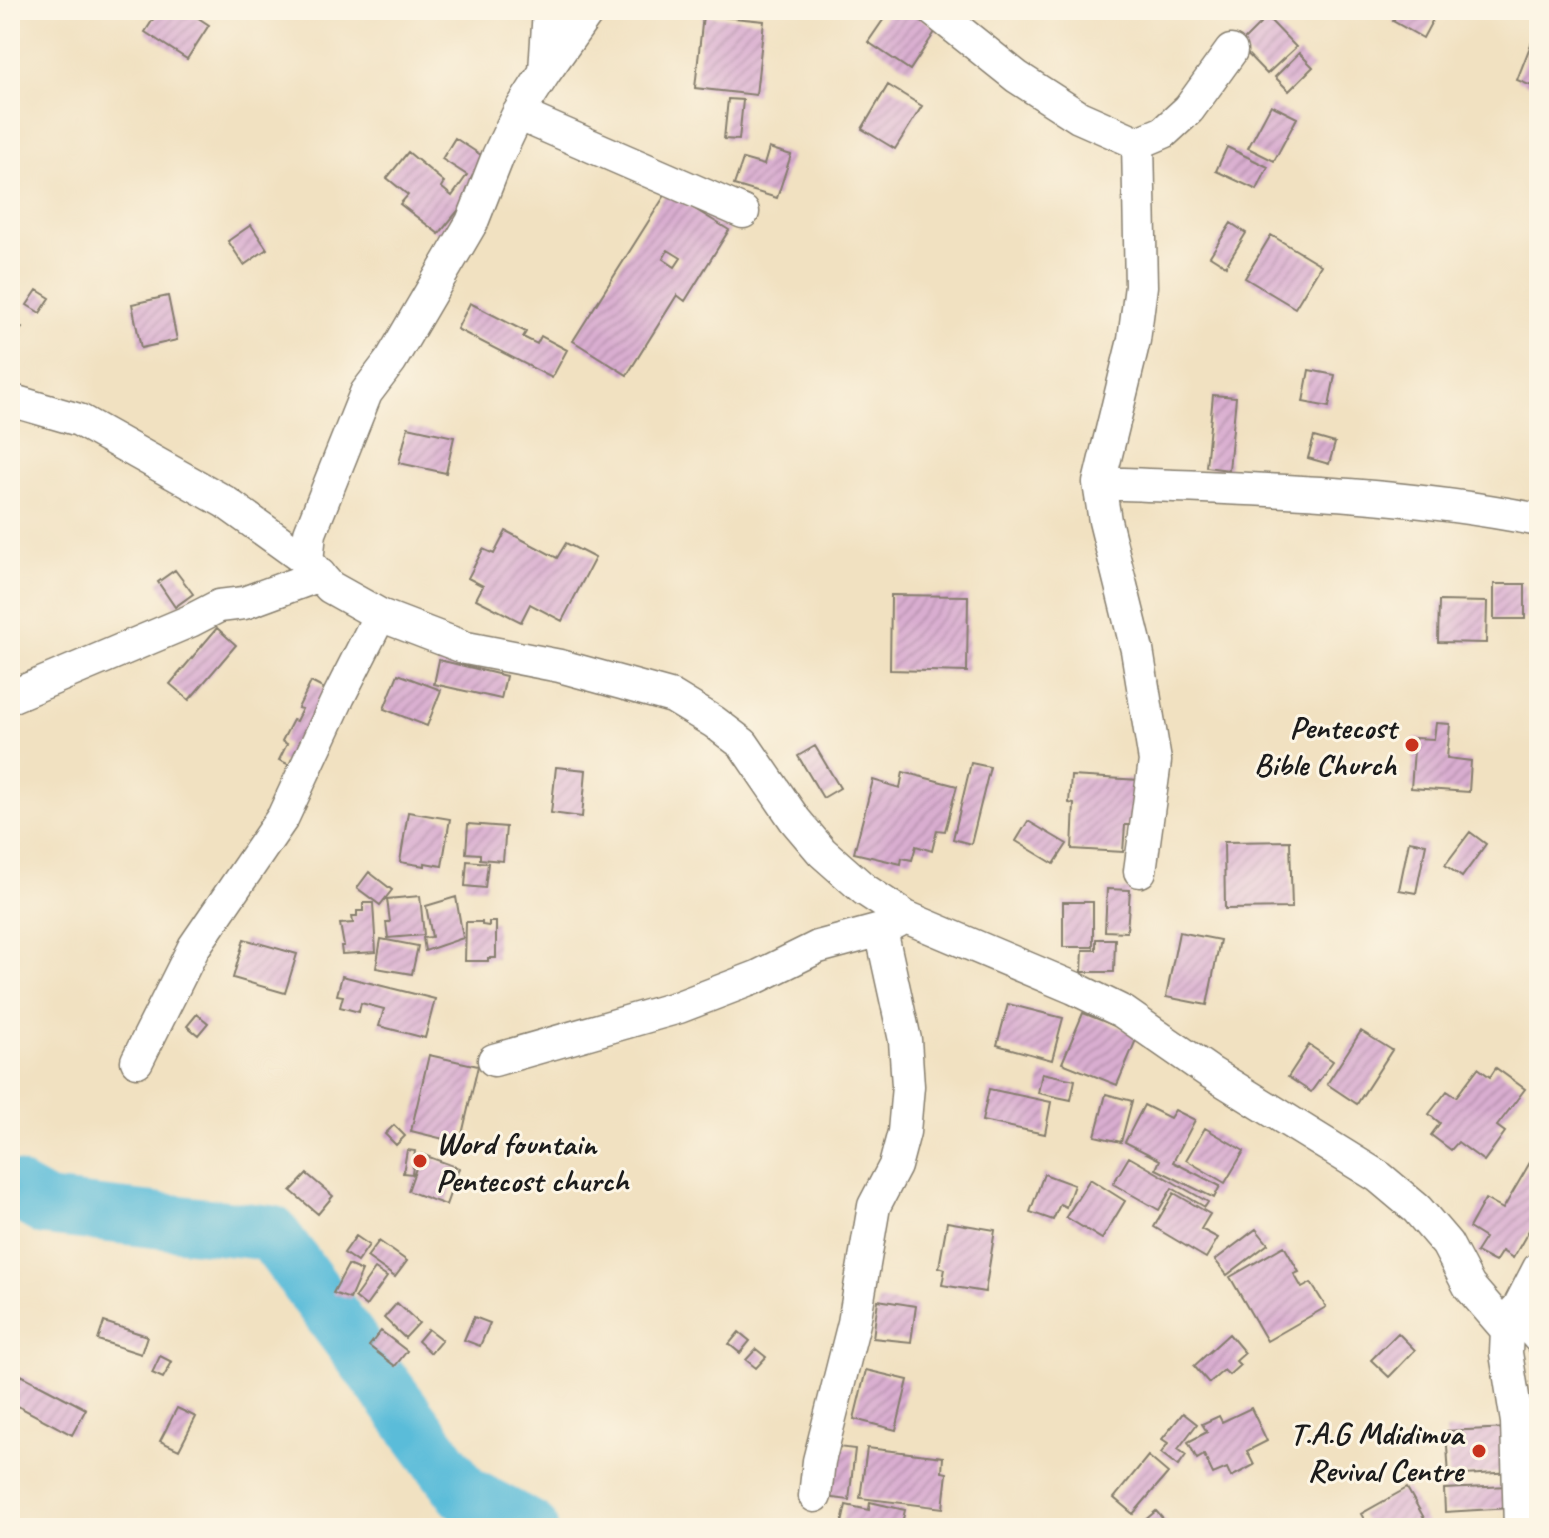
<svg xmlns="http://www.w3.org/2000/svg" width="1549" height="1538" viewBox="0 0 1549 1538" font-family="Caveat,sans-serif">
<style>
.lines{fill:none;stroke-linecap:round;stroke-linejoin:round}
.river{stroke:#5abcd9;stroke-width:56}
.building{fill:url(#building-hatch);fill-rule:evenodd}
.street-casing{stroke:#867e6e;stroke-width:35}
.street{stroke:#fff;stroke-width:32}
.poi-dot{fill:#c8321e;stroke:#fcf5e5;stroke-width:3}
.labels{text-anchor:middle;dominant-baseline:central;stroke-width:6;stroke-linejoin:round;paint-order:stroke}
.poi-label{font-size:32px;font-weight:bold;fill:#1c1c1c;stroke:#fcf5e5;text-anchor:end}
</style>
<defs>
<pattern id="building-hatch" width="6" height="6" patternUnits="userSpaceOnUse" patternTransform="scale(2)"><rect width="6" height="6" fill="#d9add0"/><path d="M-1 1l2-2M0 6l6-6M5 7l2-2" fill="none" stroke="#ba94b2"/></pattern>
</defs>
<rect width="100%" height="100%" fill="#fcf5e5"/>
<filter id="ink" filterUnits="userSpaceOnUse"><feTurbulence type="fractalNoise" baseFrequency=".0125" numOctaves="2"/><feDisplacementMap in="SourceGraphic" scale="16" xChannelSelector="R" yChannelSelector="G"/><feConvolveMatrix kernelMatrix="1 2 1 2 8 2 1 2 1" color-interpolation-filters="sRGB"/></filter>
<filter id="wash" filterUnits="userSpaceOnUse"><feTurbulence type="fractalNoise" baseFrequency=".006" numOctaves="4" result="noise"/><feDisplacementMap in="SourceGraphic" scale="32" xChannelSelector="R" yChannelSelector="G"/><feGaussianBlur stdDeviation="1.8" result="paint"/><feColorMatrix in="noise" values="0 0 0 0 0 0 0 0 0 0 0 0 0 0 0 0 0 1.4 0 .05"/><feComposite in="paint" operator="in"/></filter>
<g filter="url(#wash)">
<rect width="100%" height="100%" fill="#f1e1c1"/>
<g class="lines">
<path class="river" d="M10,1188L46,1208L271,1233L464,1493L530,1528"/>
</g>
<g id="blocks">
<path class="building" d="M159,10H186L209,25L187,59L145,32Z
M890,10H909L937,29L910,70L868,42Z
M1399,10H1438L1423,38L1393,21Z
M703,15L764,21L756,95L695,88Z
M1267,17L1296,47L1267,74L1239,45Z
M1535,34L1539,36V89L1517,80Z
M1299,53L1313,67L1289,91L1275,77Z
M888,85L922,106L895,149L862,129Z
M728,99L743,100L739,140L724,139Z
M1271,105L1297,118L1274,161L1248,148Z
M455,138L484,157L471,179L479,185L439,234L400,204L408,195L387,178L408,152L444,182L441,187L452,196L467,175L442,159Z
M1227,147L1268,167L1257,190L1216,171Z
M769,148L791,155L777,198L734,185L743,159L764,165Z
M667,192L729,230L685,301L677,295L627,375L573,341ZM668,250L681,258L675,267L663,259Z
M1231,223L1246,233L1226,266L1210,256Z
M251,225L267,249L244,265L228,241Z
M1271,235L1321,265L1295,308L1245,278Z
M37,290L50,298L40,313L27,305Z
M168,296L177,340L141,348L132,304Z
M470,303L526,332L523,337L537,344L541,336L567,350L552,378L457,329Z
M10,317L22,328L10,341Z
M1309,370L1335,375L1329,407L1303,402Z
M1213,395L1236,397L1229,470L1206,467Z
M408,427L454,437L446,473L399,463Z
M1314,437L1335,443L1329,464L1308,458Z
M506,531L557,558L566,543L595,558L562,621L530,604L521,622L476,599L483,586L468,578L483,549L494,554Z
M175,570L193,594L175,607L158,582Z
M1494,584H1525V619H1494Z
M891,595L968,596L967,672L890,670Z
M1439,601L1487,602L1486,643L1438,642Z
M217,628L236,645L189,700L170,684Z
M439,660L506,676L501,699L434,684Z
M398,674L441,690L427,726L384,709Z
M311,682L336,695L298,769L279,760L287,744L282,741L293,720L296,721L302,709L298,708Z
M1436,723L1450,724L1447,758L1471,761L1469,792L1411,788L1415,738L1434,739Z
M815,746L840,788L823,798L798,756Z
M971,763L990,767L971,844L953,839Z
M556,767L586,770L582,817L551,813Z
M903,772L957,786L945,831L937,830L932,851L916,846L912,860L902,858L901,864L854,853L873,780L900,788Z
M1071,776L1140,780L1138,825H1125L1123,852L1072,849L1074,804L1069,803Z
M408,812L450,819L442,866L425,863V866L400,862Z
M1028,821L1067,844L1054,864L1016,841Z
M468,824L506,827L503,861L480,859V854L466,853Z
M1470,832L1486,844L1462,877L1445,865Z
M1290,841L1292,908L1225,909L1224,842Z
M1409,841L1426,844L1416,893L1399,890Z
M467,861L488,863L485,888L465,886Z
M369,872L392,890L380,905L357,888Z
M1107,889L1130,890L1127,932L1105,931Z
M420,896L424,935L388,938L386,922H390L387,899Z
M456,897L463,938L425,951L423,938L432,937L426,906Z
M1063,902H1093V947H1063Z
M363,903H373L376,952L342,954L341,946H344L340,924L353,923L352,916H357V911H363Z
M466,922H482V925L489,926V922H496V958H488V961H465Z
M1179,932L1220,940L1207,1005L1166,997Z
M244,939L297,954L285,993L233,978Z
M381,939L418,946L412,974L376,968Z
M1096,939H1115L1114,972H1082L1083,950H1096Z
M342,976L435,999L425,1038L379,1026L384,1009L361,1003L359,1012L340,1007L343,996L337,995Z
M1008,1004L1063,1018L1052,1060L997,1045Z
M1083,1013L1138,1035L1117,1085L1062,1063Z
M197,1014L208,1023L198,1035L187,1026Z
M1361,1031L1392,1050L1357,1104L1327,1084Z
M1309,1045L1333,1061L1311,1092L1288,1077Z
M429,1055L478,1066L460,1143L411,1131Z
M1478,1068L1490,1077L1496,1068L1525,1089L1497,1126L1505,1132L1484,1161L1458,1142L1451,1150L1431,1135L1440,1123L1429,1114L1447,1091L1456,1097Z
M1042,1073L1075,1080L1071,1100L1038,1093Z
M989,1089L1051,1102L1045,1134L982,1121Z
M1106,1094L1132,1101L1121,1142L1095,1136Z
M1144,1105L1170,1118L1175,1110L1195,1120L1173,1162L1220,1186L1214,1198L1156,1169L1160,1160L1125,1142Z
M394,1125L405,1136L396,1145L385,1134Z
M1205,1128L1244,1151L1225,1183L1186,1160Z
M1539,1147V1213L1513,1258L1502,1251L1495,1262L1476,1252L1485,1238L1469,1228L1485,1199L1503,1209Z
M407,1150L415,1151L412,1174L403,1173Z
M421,1154L459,1168L446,1205L408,1191Z
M1129,1157L1208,1202L1205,1207L1172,1188L1159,1210L1113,1184Z
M307,1174L333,1196L318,1214L291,1191Z
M1044,1174L1074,1185L1066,1207L1060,1204L1053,1220L1030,1212Z
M1090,1179L1125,1201L1102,1239L1066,1217Z
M1174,1193L1210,1214L1201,1229L1218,1238L1206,1258L1154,1227Z
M947,1222L995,1230L985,1292L942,1285L945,1269L939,1267Z
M1256,1229L1268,1244L1227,1275L1215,1260Z
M356,1236L369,1245L357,1262L344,1253Z
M379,1241L407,1261L395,1277L367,1257Z
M1284,1246L1299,1272L1294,1274L1302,1288L1311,1283L1326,1307L1267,1341L1230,1277Z
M348,1265L362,1271L350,1299L333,1293Z
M375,1269L387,1277L366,1306L355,1297Z
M878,1300L916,1306L911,1342L873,1338Z
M397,1303L419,1323L405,1338L384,1318Z
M474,1317L490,1323L480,1346L464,1340Z
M104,1322L147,1336L141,1354L98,1340Z
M428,1329L442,1340L431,1353L418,1341Z
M381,1331L407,1351L395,1366L369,1346Z
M739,1332L750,1341L740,1353L729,1344Z
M1398,1333L1415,1350L1389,1377L1371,1360Z
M1229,1334L1245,1353L1236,1361L1240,1365L1229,1375L1224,1370L1209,1383L1194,1366Z
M756,1349L766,1357L756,1368L746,1360Z
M160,1356L172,1362L163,1378L152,1373Z
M866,1370L908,1380L896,1430L854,1419Z
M21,1375L86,1409L72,1435L10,1402V1396Z
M177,1408L196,1417L179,1450L160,1441Z
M1251,1408L1267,1441L1247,1451L1254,1465L1231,1477L1227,1468L1213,1474L1204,1455L1197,1459L1188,1442L1207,1432L1202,1424L1219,1416L1222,1422Z
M1183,1413L1197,1424L1178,1449L1186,1455L1178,1466L1161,1453L1168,1443L1162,1439Z
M1509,1428L1512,1472L1449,1476L1446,1431Z
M830,1446L855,1449L849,1500L824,1497Z
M867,1448L943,1457L942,1472L947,1473L943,1508L860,1498Z
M1148,1456L1168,1473L1133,1514L1114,1498Z
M1508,1486L1510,1508L1445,1512L1444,1489Z
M1407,1488L1427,1523L1418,1528H1369L1361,1514Z
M870,1502L905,1510L901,1528H841L846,1505L869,1510Z
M1156,1511L1171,1528H1140L1138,1526Z"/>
</g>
</g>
<g filter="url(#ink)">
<use href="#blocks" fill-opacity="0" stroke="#867e6e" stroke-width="2"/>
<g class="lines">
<g class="street-casing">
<path id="street" d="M589,10L545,72L518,114L498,156L472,222L391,360L366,393L310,533L307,561L330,587L380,615L466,648L560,666L673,697L714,722L743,744L795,820L822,852L865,890L906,917L1074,988L1123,1012L1208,1071L1379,1177L1417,1209L1447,1244L1469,1286L1507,1330
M933,10L1017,77L1079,117L1138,143L1164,132L1189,109L1231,51
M545,71L549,10
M518,114L743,212
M1138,143L1141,286L1134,340L1099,483L1105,521L1137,650L1155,761L1140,871
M10,400L79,420L225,502L307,561
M1099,483C1245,489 1395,491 1539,520
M10,697L190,621L219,606L244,603L320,575
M494,1060L679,1007L757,977L818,947L881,930L898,921
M137,1061L194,947L283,817L339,696L380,615
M1516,1310L1539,1338
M815,1496L819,1461L854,1323L874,1206L895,1166L904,1132L908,1086L905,1040L881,930
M1520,1528L1517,1422L1506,1353L1507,1330L1539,1268"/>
</g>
<use href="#street" class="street"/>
</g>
</g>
<g class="poi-dot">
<circle cx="1412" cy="745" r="8"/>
<circle cx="420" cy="1161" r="8"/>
<circle cx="1479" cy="1451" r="8"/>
</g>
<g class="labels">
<g class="poi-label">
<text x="1396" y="727">Pentecost<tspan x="1396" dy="37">Bible Church</tspan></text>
<text x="436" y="1143" text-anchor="start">Word fountain<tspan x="436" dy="37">Pentecost church</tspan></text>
<text x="1463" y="1433">T.A.G Mdidimua<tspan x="1463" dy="37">Revival Centre</tspan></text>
</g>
</g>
<rect width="1549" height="1538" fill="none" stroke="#fcf5e5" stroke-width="40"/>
</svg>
